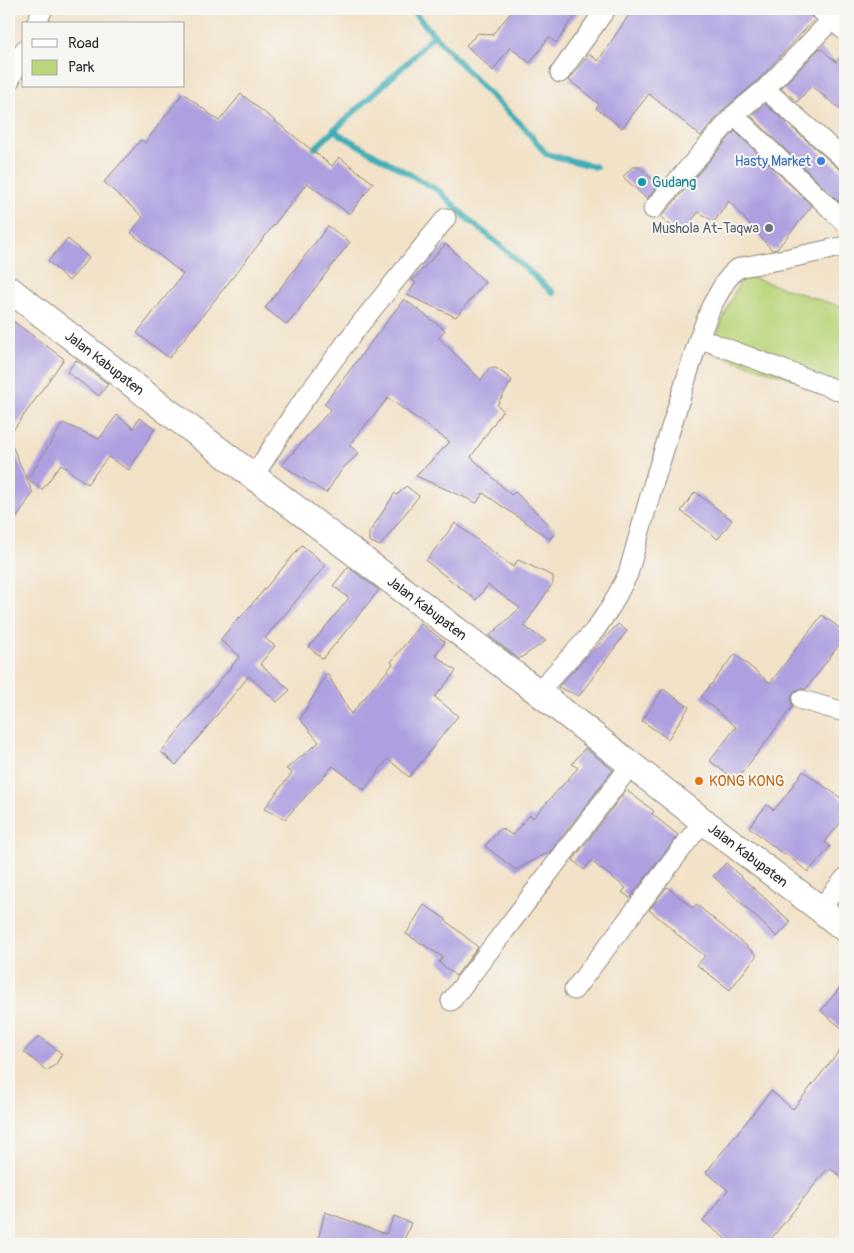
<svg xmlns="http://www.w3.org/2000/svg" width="854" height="1253" viewBox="0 0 854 1253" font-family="Pangolin,sans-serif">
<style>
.green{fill:#bad57a;stroke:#728052}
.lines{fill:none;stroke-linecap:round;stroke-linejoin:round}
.stream{stroke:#3daeb6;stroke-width:6}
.building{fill:#aea0e0}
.street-casing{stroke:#8e867a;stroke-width:21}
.secondary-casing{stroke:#8e867a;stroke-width:28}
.street{stroke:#fff;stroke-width:19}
.secondary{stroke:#fff;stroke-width:26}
.shop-dot{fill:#3f7fe0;stroke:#f6f6f2;stroke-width:2}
.culture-dot{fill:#0f9aa8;stroke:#f6f6f2;stroke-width:2}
.worship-dot{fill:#6b7280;stroke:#f6f6f2;stroke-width:2}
.food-dot{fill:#e8710a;stroke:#f6f6f2;stroke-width:2}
.labels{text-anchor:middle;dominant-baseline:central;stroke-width:4;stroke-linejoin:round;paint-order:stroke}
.shop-label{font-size:14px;fill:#366cbe;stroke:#f6f6f2;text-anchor:end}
.culture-label{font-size:14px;fill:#0d838f;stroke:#f6f6f2;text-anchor:start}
.worship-label{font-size:14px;fill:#5b616d;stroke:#f6f6f2;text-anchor:end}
.street-label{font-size:14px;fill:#2b2b2b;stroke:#f6f6f2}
.food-label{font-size:14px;fill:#c56008;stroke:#f6f6f2;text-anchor:start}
</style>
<rect width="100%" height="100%" fill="#f6f6f2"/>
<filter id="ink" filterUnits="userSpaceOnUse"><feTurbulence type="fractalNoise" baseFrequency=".02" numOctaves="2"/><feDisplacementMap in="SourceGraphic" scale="10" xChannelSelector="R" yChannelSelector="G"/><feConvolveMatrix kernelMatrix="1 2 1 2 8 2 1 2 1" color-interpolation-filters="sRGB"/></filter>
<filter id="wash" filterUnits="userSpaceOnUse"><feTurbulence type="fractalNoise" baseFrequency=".0096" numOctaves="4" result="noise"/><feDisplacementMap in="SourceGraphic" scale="20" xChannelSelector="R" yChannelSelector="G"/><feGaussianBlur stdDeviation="1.12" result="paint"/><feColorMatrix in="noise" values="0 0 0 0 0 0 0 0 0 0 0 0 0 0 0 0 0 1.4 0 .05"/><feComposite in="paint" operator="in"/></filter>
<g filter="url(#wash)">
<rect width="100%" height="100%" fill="#f2e2c8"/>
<path class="green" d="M744,275L845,308V382L833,392L712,353C719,325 730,300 744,275Z"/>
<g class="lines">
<path class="stream" d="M9,20L13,9
M434,35L483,88L523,126L546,154L596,167
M334,129L339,134L351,141L439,191L470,221L500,245L553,293
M315,148L410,60L434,35L411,9"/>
</g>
<g id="blocks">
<path class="building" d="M514,9H582L566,27L567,28L556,43L549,37L530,63L510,47L493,71L466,45L478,33L492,35Z
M633,9H808L809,13L814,20L757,81L725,108L701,136L649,94L622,128L596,108L599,104L569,80L589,54L598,61Z
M820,48L836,62L845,50V113L811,86L797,102L781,88Z
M183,93L219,121L241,94L332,166L339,157L373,183L350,214L307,183L169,358L137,333L183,274L131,233L143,217L104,182L141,140L145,143Z
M765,104L838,168L845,173V208L751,116Z
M735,131L812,206L777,249L772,250L729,201L714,222L699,212L680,234L661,217Z
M632,167H639L659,185L647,199L623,177Z
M328,226L350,242L287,325L265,308Z
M68,239L89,258L69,281L48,261Z
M446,244L485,282L456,317L407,295L416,283L412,280Z
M404,299L445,330L439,338L481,380L489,368H496L512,380L497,405L503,410L471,457L511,495L515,492L556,531L550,539L483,493L477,503L416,476L450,442L388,398L349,445L359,453L343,468L326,493L282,465L331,409L324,404Z
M9,318L64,359L9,436Z
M76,360L108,384L99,396L67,372Z
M117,415L133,428L139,418L155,428L129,470L108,457L87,484L61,464L42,490L28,479L63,423L99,439Z
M9,439L33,493L9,529Z
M406,486L419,496L380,546L369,541V533L395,493L397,495Z
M695,492L732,520L718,539L681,511Z
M455,523L513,567L518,560L553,576V583L524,626L546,641L519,659L489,636L520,608L488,585L476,600L426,561Z
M302,545L326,565L265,638L275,646L260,664L290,690L277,702L249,676L176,765L161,752L240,656L220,640L239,617L240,618Z
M348,567L379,590L323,659L309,647L349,598L333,586Z
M822,615L845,632V637L806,689H800L794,692L791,697V702L793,706L736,781L710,761L736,727L701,697L735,654L770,683Z
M421,624L445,642L435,655L456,671L435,697L458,716L409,777L388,759L364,790L333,766L285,819L264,809L292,773L286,769L319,742L300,719L327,673L351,714L393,664L391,662Z
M618,624L627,631L579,696L558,687Z
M663,689L689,707L668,739L642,721Z
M585,748L613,770L551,851L516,870L485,846L501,828L512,835L530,815L533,818L578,768L572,764Z
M803,771L845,801V817L825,842L830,847L808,872L785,853L784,855L749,827L767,805L774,810L787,794Z
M626,790L654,811L652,814L678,835L630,898L622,892L626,888L591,861L584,870L573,860Z
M726,863L791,922L777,937L713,876Z
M667,887L693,908L696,904L757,955L730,990L697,965L705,956L674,932L675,931L649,910Z
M424,905L446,919L445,920L478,947L456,976L439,962L443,957L406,934Z
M845,981V1031L821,1011Z
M39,1036L62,1054L56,1064L47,1071L24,1052Z
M845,1044V1178L828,1168L767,1244H732L703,1221L728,1190L706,1172L771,1091L793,1109Z
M325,1212L386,1234L394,1216L411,1223L404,1240L409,1242V1244H317Z"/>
</g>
</g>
<g filter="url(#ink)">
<use href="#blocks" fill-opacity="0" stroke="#8e867a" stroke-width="1"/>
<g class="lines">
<g class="street-casing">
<path id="street" d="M819,9L845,31
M36,24L43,9
M560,73L606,9
M9,82L24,50
M765,89L845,160
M734,115L845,223
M653,209L734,115L765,89L842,9
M699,338L845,393
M254,476L294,413L357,328L446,218
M538,692L595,630L612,605L628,574L653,485L699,338L711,307L725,282L735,270L742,267L790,258L845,246
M802,700L841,711
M820,909L845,878
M574,990L703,821
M451,1001L631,765"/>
</g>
<g class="secondary-casing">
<g id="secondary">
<path id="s1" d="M9,289L166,410L538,692L703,821L820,909L845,929"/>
</g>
</g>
<use href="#street" class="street"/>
<use href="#secondary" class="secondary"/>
</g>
</g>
<circle class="shop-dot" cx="821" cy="161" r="5"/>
<circle class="culture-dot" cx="642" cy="182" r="5"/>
<circle class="worship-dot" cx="769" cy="228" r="5"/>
<circle class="food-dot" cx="699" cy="781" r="5"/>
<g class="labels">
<g class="shop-label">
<text x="811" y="161">Hasty Market</text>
</g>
<g class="culture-label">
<text x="652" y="182">Gudang</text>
</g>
<g class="worship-label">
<text x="759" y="228">Mushola At-Taqwa</text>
</g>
<g class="street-label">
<text stroke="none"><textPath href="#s1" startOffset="121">Jalan Kabupaten</textPath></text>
<text stroke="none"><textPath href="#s1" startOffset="526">Jalan Kabupaten</textPath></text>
<text stroke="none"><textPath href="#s1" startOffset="931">Jalan Kabupaten</textPath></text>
</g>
<g class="food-label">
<text x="709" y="781">KONG KONG</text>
</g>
</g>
<rect width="854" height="1253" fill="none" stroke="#f6f6f2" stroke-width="30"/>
<rect x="22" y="22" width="162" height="65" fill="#f6f6f2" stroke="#a5a5a2"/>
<rect x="32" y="39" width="25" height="8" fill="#ffffff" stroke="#a5a5a2"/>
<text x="68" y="48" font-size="15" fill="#2b2b2b">Road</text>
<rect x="32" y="60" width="25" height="15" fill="#bad57a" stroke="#a5a5a2"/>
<text x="68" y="72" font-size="15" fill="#2b2b2b">Park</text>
</svg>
